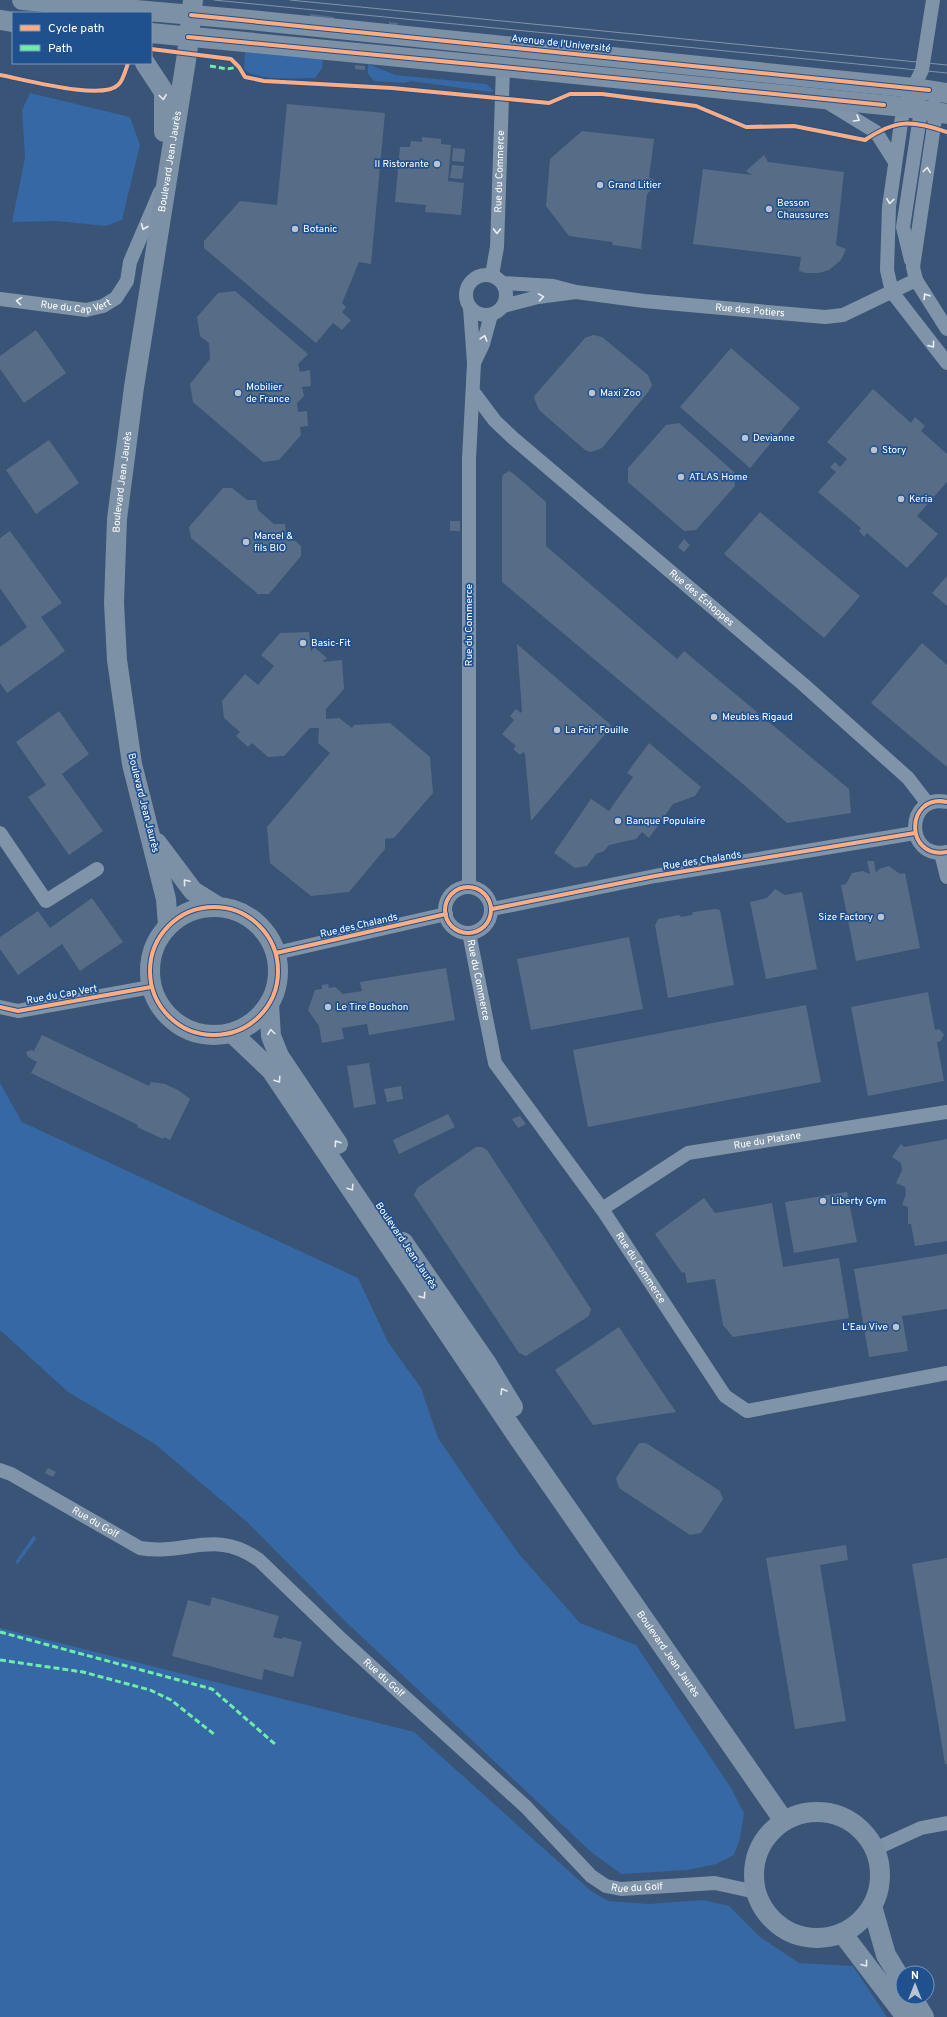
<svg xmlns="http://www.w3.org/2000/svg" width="947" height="2017" viewBox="0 0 947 2017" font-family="Overpass,sans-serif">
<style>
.green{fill:#3568a5}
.building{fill:#576d87}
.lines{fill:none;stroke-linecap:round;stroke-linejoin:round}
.street{stroke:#8094a9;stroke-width:14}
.secondary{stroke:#7c90a6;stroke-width:20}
.tram{stroke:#8093a9;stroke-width:1}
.quiet{stroke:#6deda7;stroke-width:3;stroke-dasharray:6 3;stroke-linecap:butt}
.cycleway-casing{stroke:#20518f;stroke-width:6}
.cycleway{stroke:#ffac80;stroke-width:4}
.oneway{stroke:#e5e9ed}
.oneway2{stroke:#eceff2}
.poi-dot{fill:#bac3cf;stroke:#20518f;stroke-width:1.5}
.labels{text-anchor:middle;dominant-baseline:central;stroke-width:3.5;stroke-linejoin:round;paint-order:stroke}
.street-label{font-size:10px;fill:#fff;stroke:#20518f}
.poi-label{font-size:10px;fill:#fff;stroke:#20518f;text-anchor:start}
</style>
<rect width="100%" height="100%" fill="#395476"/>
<path class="green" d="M245,52L323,59L322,68L315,78C296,78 258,82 244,69Z
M368,64L396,75L486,84L494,91L490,92L411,81L404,83L374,81L368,74Z
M30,93L130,117L140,145L122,220L106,226L57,221L12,222L25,158L22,110Z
M0,1083L22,1122L358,1278L388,1342L421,1388L438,1438L477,1495L519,1554L580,1623L636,1645L731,1788L744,1813L740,1838L734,1855L716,1864L688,1870L621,1874L590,1851L346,1622L247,1522L155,1444L68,1392L0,1330Z
M34,1535L36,1539L17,1565L16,1561Z
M0,1628L414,1732L591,1891L609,1901L648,1904L703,1900L729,1906L760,1937L799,1963L853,1966L887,2017H0Z"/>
<path class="building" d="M310,14L334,17L333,22L309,20Z
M389,22L398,23L397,26H389Z
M355,65L365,66V70L355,69Z
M287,104L385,113L371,264L359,262L342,303L346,307L342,312L351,320L342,330L333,323L316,343L204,248V241L240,201L277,205Z
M582,131L654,139L649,178L654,179L653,188L647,194L641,249L613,245L612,242L569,236L546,206L550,159Z
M422,137L441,139V144L451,145L448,181L464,183L461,215L425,212L426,205L395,202L400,147H410L411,141L422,142Z
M453,148L465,149L464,162L452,161Z
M764,155L768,162L844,172L836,245L846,249L841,260L829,270L819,273H806L799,271L801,257L693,244L703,169L752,175L746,171Z
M452,165L464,166L462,179L450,178Z
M235,291L308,354L298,364L300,372L310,370L311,386L302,387L304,396L297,403L298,412L307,411L308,426L300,427L301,435L279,460L263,462L193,402L190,384L210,359L209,343L200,336L197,317L218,293Z
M36,330L66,373L24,403L0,369V356Z
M593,335L602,337L648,375L652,385L649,391L602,448L591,452L585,450L539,410L534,398L535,395L585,338Z
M731,348L800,408L750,468L680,407Z
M873,389L911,423L915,417L925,426L921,431L947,454V482L917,516L938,534L907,568L867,533L864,537L859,531L861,528L818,492L836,472L830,467L835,462L840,467L847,459L827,442Z
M679,423L734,472L735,486L696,530L684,531L628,482V468L666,425Z
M49,440L79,483L36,514L6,470Z
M509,471L514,474L546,502V546L677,659L674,663L684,651L849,789L851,813L787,823L743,784L502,582V477L504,474Z
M223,488H232L247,500H256L258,510L274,524H285L286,533L301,546V556L269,594H258L191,538L189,527Z
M760,512L860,596L824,638L724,554Z
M450,521H460V531H450Z
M10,531L62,603L41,617L65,651L7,693L0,683V647L27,627L0,588V538Z
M684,539L690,545L684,552L678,547Z
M947,576V606L932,593Z
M309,632L311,652L314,647L327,658L322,662L342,660L344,689L326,709V719L339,718L352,728L354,725L390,723L430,757L433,793L394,838L385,839V849L349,892L311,896L270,863L267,827L330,753L318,743L319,728H310L284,756L268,757L252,743L248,747L236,736L240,732L224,718L222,701L245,674L258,685L274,666L261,655L280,633Z
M922,643L947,665V767L871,703Z
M517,644L612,726L531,821L525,754L523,752L520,755L513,749L516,746L502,734L514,720L510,716L516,709L521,713L522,711Z
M59,711L89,754L62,774L103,831L69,855L28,797L46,785L16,742Z
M649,743L701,787L695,796L673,804L649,838L642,832L636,839L609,845L604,851L596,854L587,866L575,868L554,853L591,799L609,811L633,777L627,773Z
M867,861H874L876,873L879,869L889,866L900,874L905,873L920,948L856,961L841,885L846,884L852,873L863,871L870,874Z
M775,889L785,895L802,892L817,969L766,979L750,902L767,898Z
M92,898L123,942L80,971L62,944L18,975L0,949V937L38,911L50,928Z
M715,909L720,910L734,985L668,998L655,925L658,919L679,915L681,917L692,915L693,912Z
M629,937L643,1009L531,1030L517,959Z
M446,968L455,1020L369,1035L367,1024L342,1028L344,1039L322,1043L319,1026L308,1010L315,990L322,989V985L328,984L329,988L335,987L343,994L362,991L360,982Z
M928,992L935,1030L939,1029L944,1034L941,1041L937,1042L944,1081L868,1096L851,1007Z
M806,1005L821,1082L588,1127L573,1050Z
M42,1035L149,1086L151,1082L165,1084L178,1090L190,1099L170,1140L164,1137L163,1139L137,1127L138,1125L31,1073L37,1062L28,1057L26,1052L31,1050L34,1051Z
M369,1063L376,1104L354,1108L347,1066Z
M401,1086L403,1099L387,1102L384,1089Z
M448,1114L455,1127L399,1154L393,1140Z
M520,1116L526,1124L518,1128L512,1119Z
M947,1139V1241L915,1246L911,1224H908V1207L902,1205L906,1194L905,1187L896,1183L902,1170L901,1163L892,1157L901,1144L904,1147Z
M476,1147H482L487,1150L591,1309L589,1316L526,1356L519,1353L414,1195L417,1188Z
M847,1192L857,1242L794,1253L785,1202Z
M704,1198L715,1213L772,1203L783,1267L839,1258L849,1318L733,1337L723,1325L715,1279L687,1283L685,1272L682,1273L655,1234Z
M947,1254V1309L902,1316L908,1351L869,1357L854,1269Z
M619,1327L642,1362L676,1412L593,1425L555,1370Z
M639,1443H646L720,1491L723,1499L701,1533L690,1535L619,1488L616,1478Z
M48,1468L56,1472L53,1477L45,1473Z
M846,1545L848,1560L820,1565L846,1721L795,1729L766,1558Z
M947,1558V1764H945L912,1564Z
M212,1597L279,1616L273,1637L282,1639L283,1637L302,1642L293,1677L264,1669L262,1680L172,1656L188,1600L210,1606Z"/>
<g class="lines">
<g class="street">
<path d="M933,0L922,70L904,107L901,123L889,207L887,270L892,292L947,363"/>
<path d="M827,102L876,132L895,162"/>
<path d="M934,105L936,112L913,267L916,280L947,329"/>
<path d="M911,260L903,227L921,110L918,101"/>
<circle cx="486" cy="295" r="20"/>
<path id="s1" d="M492,275L497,247L503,67"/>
<path d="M503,283L553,286L576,292L538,297L503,306"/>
<path id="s2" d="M576,292L644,301L825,317L843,315L916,280"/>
<path id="s3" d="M0,299L86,310L103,306L116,298L127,281L130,262L160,192"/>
<path d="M470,308L474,363L483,344L491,315"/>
<path id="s4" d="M474,393L495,421L513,438L804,685L908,778L928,804"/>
<path d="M947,802C905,793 904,860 947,852"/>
<path d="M0,833L46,901L97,869"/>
<path d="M941,853L947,877"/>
<path d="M469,887V459L474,363"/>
<circle cx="468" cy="910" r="23"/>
<path d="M492,909L655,876L915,833"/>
<path id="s5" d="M469,933L495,1063L602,1209L725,1396L747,1411L947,1373"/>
<path d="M276,953L446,914"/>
<path d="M0,1007L18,1011L151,987"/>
<path id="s6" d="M602,1209L688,1153L947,1112"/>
<path id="s7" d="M0,1470L11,1474L140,1548C186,1556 215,1528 259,1560L341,1639L526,1807L591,1876L606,1886L621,1889L715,1883L756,1892"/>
<path d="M875,1849L921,1828L947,1823"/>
</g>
<g class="secondary">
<path d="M22,0L250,20L914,88L947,93"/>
<path d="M0,20L13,22"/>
<path d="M151,33L503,67L904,107L947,114"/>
<path d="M145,63L164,92V132"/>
<path d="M157,843L193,891L217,906"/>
<circle cx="214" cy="971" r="64"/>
<path id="s8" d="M168,925L166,899L132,764L117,660L114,603L117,519L134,387L187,54L193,0"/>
<path d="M269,1004L271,1036L279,1056L338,1144"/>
<path id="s9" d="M232,1033L271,1070L515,1433L784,1821"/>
<path d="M403,1242L487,1364L513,1407"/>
<circle cx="817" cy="1875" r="63"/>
<path d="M872,1906L886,1955L903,1983"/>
<path d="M842,1933L906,2017"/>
<path d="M912,1997L924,2017"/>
</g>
<path class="tram" d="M214,0L947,73
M290,0L947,65"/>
<path class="quiet" d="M210,66L227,69L239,67
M0,1632L212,1689L276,1745
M0,1660L83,1672L150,1690L171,1700L215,1735"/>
<g class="cycleway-casing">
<path id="cycleway" d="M191,15L929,90
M188,37L503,67L884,105
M151,49L231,59L239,67L245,77L264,81L392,88L549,103L570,94H602L696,106L746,127L794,126L865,140C896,119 912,120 947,132
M0,75C23,79 102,101 118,85C123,81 126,69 128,63
M947,802C905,793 904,860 947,852
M445 910a23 23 0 1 1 46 0a23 23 0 1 1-46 0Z
M150 971a64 64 0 1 1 128 0a64 64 0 1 1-128 0Z
M492,909L655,876L915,833
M276,953L446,914
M0,1007L18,1011L151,987"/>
</g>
<use href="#cycleway" class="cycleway"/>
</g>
<defs><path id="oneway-chevron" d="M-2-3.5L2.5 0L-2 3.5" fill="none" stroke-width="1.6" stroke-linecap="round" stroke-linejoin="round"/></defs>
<g class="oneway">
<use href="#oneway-chevron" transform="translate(163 97) rotate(83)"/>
<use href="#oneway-chevron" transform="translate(186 882) rotate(-130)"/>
<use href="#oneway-chevron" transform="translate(271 1032) rotate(-98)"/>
<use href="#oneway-chevron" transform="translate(278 1080) rotate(56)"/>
<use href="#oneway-chevron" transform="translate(337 1143) rotate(-124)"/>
<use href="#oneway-chevron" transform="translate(351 1188) rotate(56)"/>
<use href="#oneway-chevron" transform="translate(423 1296) rotate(56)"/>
<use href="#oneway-chevron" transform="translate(503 1391) rotate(-121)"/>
<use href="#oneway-chevron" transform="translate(865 1964) rotate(52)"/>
</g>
<g class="oneway2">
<use href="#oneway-chevron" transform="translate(857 119) rotate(30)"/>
<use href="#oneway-chevron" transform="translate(927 170) rotate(-82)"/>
<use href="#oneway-chevron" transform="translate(890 201) rotate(97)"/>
<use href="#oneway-chevron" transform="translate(144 227) rotate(113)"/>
<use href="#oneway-chevron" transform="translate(497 231) rotate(91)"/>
<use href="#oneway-chevron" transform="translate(926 296) rotate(-122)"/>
<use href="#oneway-chevron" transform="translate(541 297) rotate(-9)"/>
<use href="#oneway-chevron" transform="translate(19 301) rotate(-172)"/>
<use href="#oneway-chevron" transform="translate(484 338) rotate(-73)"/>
<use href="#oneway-chevron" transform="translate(932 345) rotate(52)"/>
</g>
<g class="poi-dot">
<circle cx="437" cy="164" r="4"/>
<circle cx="600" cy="185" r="4"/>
<circle cx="769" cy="209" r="4"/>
<circle cx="295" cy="229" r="4"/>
<circle cx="238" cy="393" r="4"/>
<circle cx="592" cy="393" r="4"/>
<circle cx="745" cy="438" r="4"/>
<circle cx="874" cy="450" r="4"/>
<circle cx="681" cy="477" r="4"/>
<circle cx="901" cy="499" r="4"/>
<circle cx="246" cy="542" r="4"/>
<circle cx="303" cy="643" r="4"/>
<circle cx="714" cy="717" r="4"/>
<circle cx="557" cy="730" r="4"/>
<circle cx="618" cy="821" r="4"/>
<circle cx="881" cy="917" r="4"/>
<circle cx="328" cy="1007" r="4"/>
<circle cx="823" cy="1201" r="4"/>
<circle cx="896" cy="1327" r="4"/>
</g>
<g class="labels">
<g class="street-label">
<text transform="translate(561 44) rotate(6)">Avenue de l'Université</text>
<text stroke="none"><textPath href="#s8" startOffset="773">Boulevard Jean Jaurès</textPath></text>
<text stroke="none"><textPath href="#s1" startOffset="104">Rue du Commerce</textPath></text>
<text stroke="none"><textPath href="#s3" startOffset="77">Rue du Cap Vert</textPath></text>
<text stroke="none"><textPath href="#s2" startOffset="175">Rue des Potiers</textPath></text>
<text stroke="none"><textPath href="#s8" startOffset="449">Boulevard Jean Jaurès</textPath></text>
<text stroke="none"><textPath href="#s4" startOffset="307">Rue des Échoppes</textPath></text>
<text transform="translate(469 625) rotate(-90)">Rue du Commerce</text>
<text transform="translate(143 803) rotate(76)">Boulevard Jean Jaurès</text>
<text transform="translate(702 861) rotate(-9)">Rue des Chalands</text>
<text transform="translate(359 926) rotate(-13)">Rue des Chalands</text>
<text stroke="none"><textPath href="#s5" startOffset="48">Rue du Commerce</textPath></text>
<text transform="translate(62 995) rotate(-10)">Rue du Cap Vert</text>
<text stroke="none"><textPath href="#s6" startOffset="183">Rue du Platane</textPath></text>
<text transform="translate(406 1246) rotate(56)">Boulevard Jean Jaurès</text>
<text stroke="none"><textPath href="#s5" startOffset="384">Rue du Commerce</textPath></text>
<text stroke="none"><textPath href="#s7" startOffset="109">Rue du Golf</textPath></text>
<text stroke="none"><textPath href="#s9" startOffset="760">Boulevard Jean Jaurès</textPath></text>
<text stroke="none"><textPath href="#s7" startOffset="455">Rue du Golf</textPath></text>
<text stroke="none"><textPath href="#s7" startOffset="791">Rue du Golf</textPath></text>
</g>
<g class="poi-label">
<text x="429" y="164" text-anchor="end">Il Ristorante</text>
<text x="608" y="185">Grand Litier</text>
<text x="777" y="203">Besson<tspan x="777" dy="12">Chaussures</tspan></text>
<text x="303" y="229">Botanic</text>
<text x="246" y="387">Mobilier<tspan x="246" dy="12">de France</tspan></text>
<text x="600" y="393">Maxi Zoo</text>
<text x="753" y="438">Devianne</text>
<text x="882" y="450">Story</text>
<text x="689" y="477">ATLAS Home</text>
<text x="909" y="499">Keria</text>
<text x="254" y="536">Marcel &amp;<tspan x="254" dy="12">fils BIO</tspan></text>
<text x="311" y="643">Basic-Fit</text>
<text x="722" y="717">Meubles Rigaud</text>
<text x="565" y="730">La Foir' Fouille</text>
<text x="626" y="821">Banque Populaire</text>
<text x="873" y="917" text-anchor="end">Size Factory</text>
<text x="336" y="1007">Le Tire Bouchon</text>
<text x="831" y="1201">Liberty Gym</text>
<text x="888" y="1327" text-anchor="end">L'Eau Vive</text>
</g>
</g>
<rect x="12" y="12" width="140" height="52" fill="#20518f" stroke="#7997bc"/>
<rect x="20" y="25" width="20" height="6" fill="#ffac80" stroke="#7997bc"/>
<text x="48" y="32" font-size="12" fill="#ffffff">Cycle path</text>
<rect x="20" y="45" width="20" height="6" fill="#6deda7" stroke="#7997bc"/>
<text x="48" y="52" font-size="12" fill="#ffffff">Path</text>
<g transform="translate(915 1985)"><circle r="19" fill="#20518f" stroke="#7997bc"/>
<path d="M0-3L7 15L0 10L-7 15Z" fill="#bac3cf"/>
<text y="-6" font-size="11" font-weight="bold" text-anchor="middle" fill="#ffffff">N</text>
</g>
</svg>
